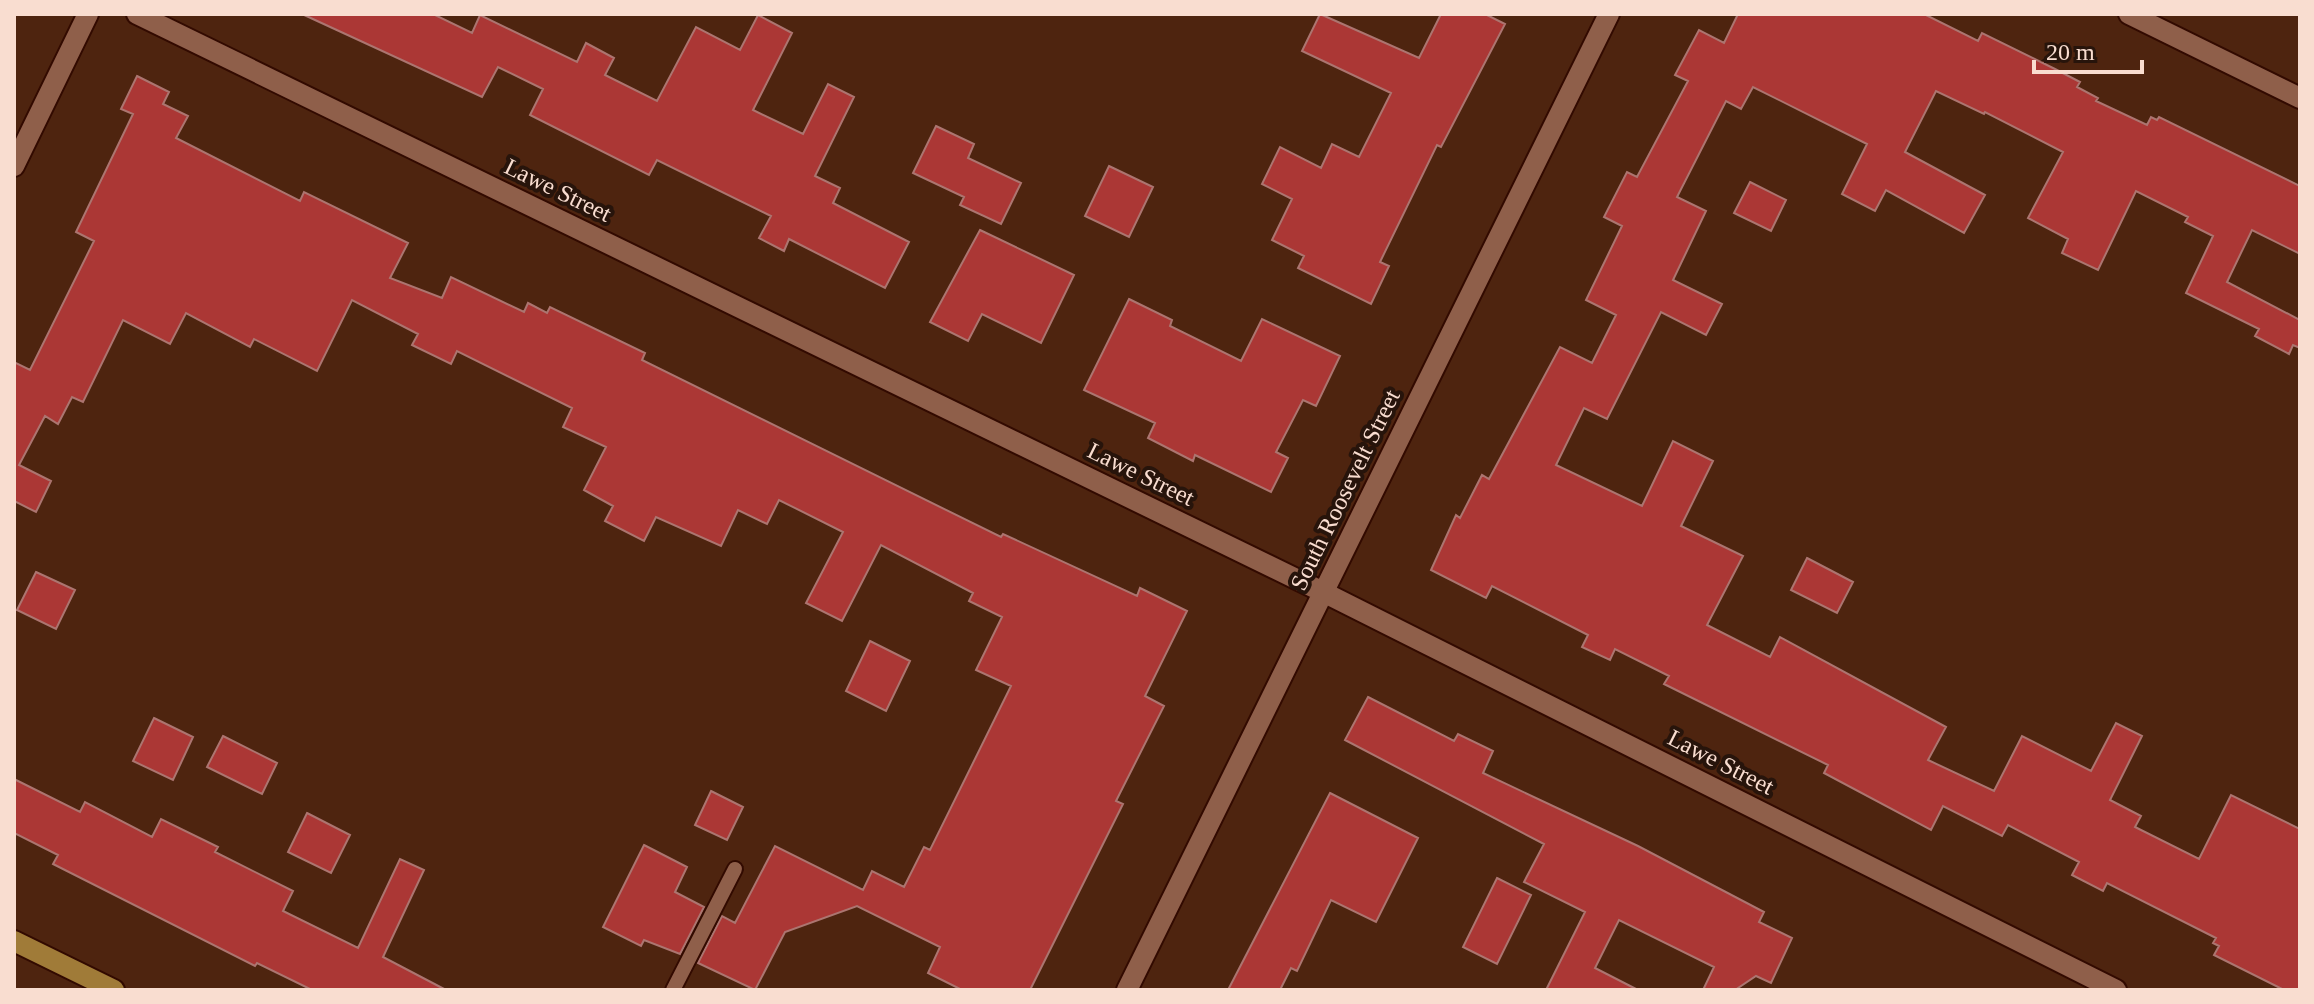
<svg xmlns="http://www.w3.org/2000/svg" width="2314" height="1004" viewBox="0 0 2314 1004" font-family="Georgia,serif">
<style>
.building{fill:#ab3735;stroke:#ac7570;stroke-width:2}
.lines{fill:none;stroke-linecap:round;stroke-linejoin:round}
.lane-casing{stroke:#320a00;stroke-width:18}
.street-casing{stroke:#320a00;stroke-width:24}
.secondary-casing{stroke:#320a00;stroke-width:24}
.lane{stroke:#8f5f4a;stroke-width:14}
.street{stroke:#8f5f4a;stroke-width:20}
.secondary{stroke:#a07b38;stroke-width:20}
.labels{text-anchor:middle;dominant-baseline:central;stroke-width:8;stroke-linejoin:round;paint-order:stroke}
.street-label{font-size:24px;fill:#f9ddd0;stroke:#27140b}
</style>
<rect width="100%" height="100%" fill="#4e240f"/>
<path class="building" d="M302,14H433L472,33L480,15L577,62L586,43L614,58L605,75L657,101L696,27L740,50L758,15L792,33L753,110L803,134L828,84L854,97L815,176L840,188L833,203L909,242L885,288L789,239L784,251L759,238L771,216L657,160L649,175L530,115L543,89L498,67L482,97Z
M1320,14L1419,58L1441,14H1485L1505,24L1441,147L1437,145L1380,262L1389,266L1371,304L1298,268L1304,256L1272,240L1292,199L1262,184L1280,147L1321,168L1332,144L1359,157L1391,93L1302,51Z
M1738,14H1924L1978,41L1982,33L2055,69L2080,82L2077,87L2098,98L2096,101L2147,125L2151,117L2157,120L2159,117L2300,186V254L2252,230L2227,282L2300,320V348L2293,345L2289,354L2255,336L2259,329L2186,293L2213,236L2185,222L2188,217L2136,191L2098,270L2062,253L2068,239L2028,218L2063,152L1985,112L1984,114L1936,91L1905,152L1985,195L1964,233L1886,190L1875,211L1842,194L1867,144L1753,87L1741,109L1726,101L1677,197L1706,211L1673,280L1722,304L1706,335L1661,312L1607,419L1584,408L1556,465L1642,506L1673,441L1713,461L1681,526L1743,556L1707,625L1770,657L1780,637L1946,727L1928,760L1994,791L2022,736L2091,771L2116,723L2142,736L2110,800L2141,816L2135,827L2199,859L2231,795L2300,829V990H2284L2214,955L2219,946L2213,943L2216,938L2107,883L2103,891L2072,875L2079,862L2008,825L2002,836L1943,806L1931,830L1824,773L1828,765L1664,684L1669,676L1615,649L1610,660L1582,647L1588,635L1492,586L1486,598L1431,570L1456,515L1460,518L1482,475L1489,479L1560,347L1592,363L1616,315L1586,300L1622,226L1604,217L1627,172L1637,177L1688,81L1675,75L1699,30L1724,43Z
M137,76L169,92L163,104L188,116L176,138L300,201L304,192L408,243L390,278L442,298L451,277L524,312L528,303L547,313L550,307L645,353L642,360L1001,537L1003,534L1137,596L1140,588L1187,611L1145,696L1164,706L1116,801L1123,804L1030,990H962L928,973L940,947L857,906L785,932L755,990L698,963L722,916L735,923L775,846L863,890L872,871L904,887L924,847L930,850L1011,686L976,670L1002,617L969,601L973,593L881,545L842,621L806,603L843,532L779,500L767,524L738,510L721,546L656,517L644,541L605,521L613,506L584,490L606,447L563,427L572,408L457,351L451,364L412,345L418,334L352,300L317,371L254,339L250,347L186,313L170,344L123,320L83,402L72,397L58,424L45,416L19,465L51,481L36,512L14,501V362L30,370L94,241L76,232L133,114L121,109Z
M936,126L974,144L968,158L1021,183L1001,224L960,205L964,197L913,173Z
M1109,166L1153,187L1129,237L1085,216Z
M1750,182L1786,200L1771,231L1734,213Z
M980,230L1074,275L1041,343L982,314L968,341L930,322Z
M1129,299L1172,320L1170,326L1241,361L1262,319L1340,356L1316,406L1303,400L1276,452L1288,458L1271,492L1195,455L1193,461L1148,438L1155,423L1084,390Z
M1807,558L1853,582L1837,613L1791,590Z
M36,572L75,590L56,629L17,610Z
M870,641L910,661L886,711L846,691Z
M1368,697L1454,741L1458,734L1493,751L1483,773L1638,846L1764,912L1759,922L1792,938L1771,983L1756,976L1735,990H1703L1714,967L1619,920L1595,968L1638,990H1546L1585,912L1524,882L1544,844L1345,740Z
M154,718L193,737L173,780L133,761Z
M223,736L277,763L262,794L207,767Z
M14,779L80,812L85,802L152,837L161,819L218,847L215,852L293,891L283,911L358,948L400,859L424,870L383,957L446,990H312L257,963L255,966L53,864L58,855L14,833Z
M711,791L743,807L727,840L695,825Z
M1330,793L1418,838L1376,922L1331,900L1297,971L1291,968L1280,990H1228Z
M307,813L350,835L331,873L288,852Z
M644,845L687,867L675,892L704,907L680,954L644,940L641,946L603,927Z
M1497,878L1531,895L1497,964L1463,947Z"/>
<g class="lines">
<g class="lane-casing">
<path id="lane" d="M673,990L735,869"/>
</g>
<g class="street-casing">
<path id="street" d="M137,14L1323,592L2116,990
M2129,14L2300,98
M14,166L88,14
M1127,990L1609,14"/>
</g>
<g class="secondary-casing">
<path id="secondary" d="M14,941L114,990"/>
</g>
<use href="#lane" class="lane"/>
<use href="#street" class="street"/>
<use href="#secondary" class="secondary"/>
</g>
<g class="labels">
<g class="street-label">
<text transform="translate(558 190) rotate(26)">Lawe Street</text>
<text transform="translate(1141 474) rotate(26)">Lawe Street</text>
<text transform="translate(1345 490) rotate(-64)">South Roosevelt Street</text>
<text transform="translate(1721 762) rotate(27)">Lawe Street</text>
</g>
</g>
<rect width="2314" height="1004" fill="none" stroke="#f9ddd0" stroke-width="32"/>
<path d="M2034 60v12h108v-12" fill="none" stroke="#f9ddd0" stroke-width="4"/>
<text x="2046" y="60" font-size="24" fill="#f9ddd0" stroke="#27140b" stroke-width="6" paint-order="stroke">20 m</text>
</svg>
